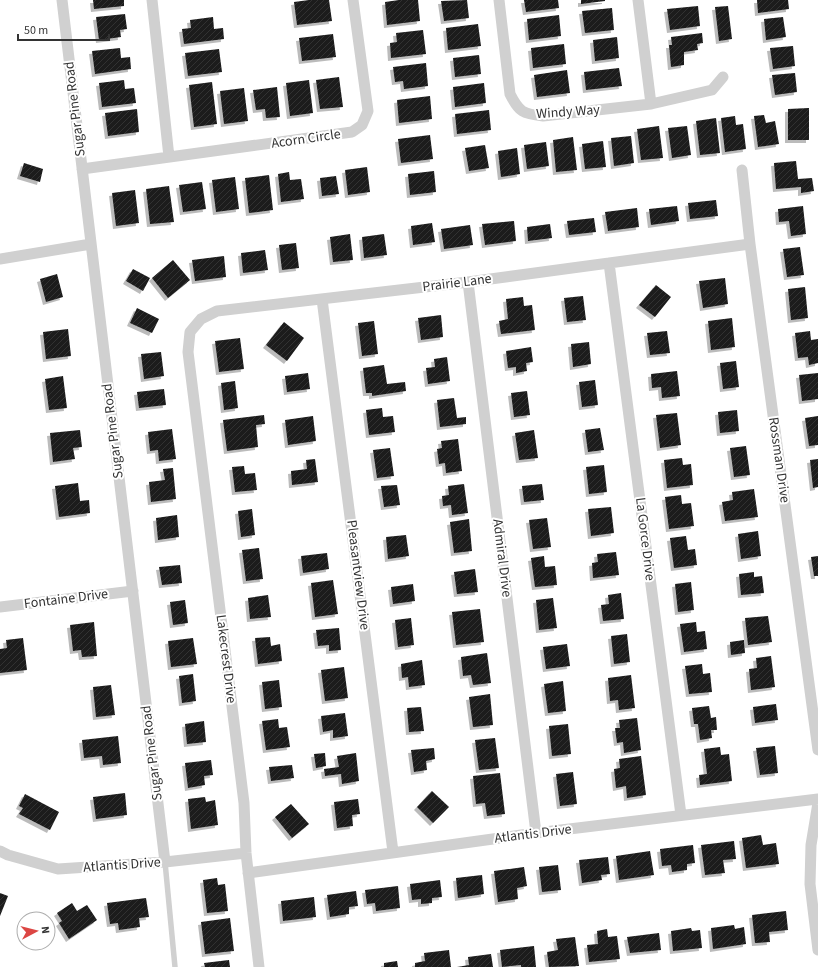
<svg xmlns="http://www.w3.org/2000/svg" width="818" height="967" viewBox="0 0 818 967" font-family="'Source Sans 3',sans-serif">
<style>
.building{fill:url(#building-hatch);filter:url(#shadow)}
.lines{fill:none;stroke-linecap:round;stroke-linejoin:round}
.lane{stroke:#d0d0d0;stroke-width:5.5}
.street{stroke:#d0d0d0;stroke-width:11}
.labels{text-anchor:middle;dominant-baseline:central;stroke-width:4;stroke-linejoin:round;paint-order:stroke}
.street-label{font-size:14px;fill:#333;stroke:#fff}
</style>
<defs>
<pattern id="building-hatch" width="6" height="6" patternUnits="userSpaceOnUse"><rect width="6" height="6" fill="#1a1a1a"/><path d="M-1 1l2-2M0 6l6-6M5 7l2-2" fill="none" stroke="#333"/></pattern>
<filter id="shadow"><feDropShadow dx="-3" dy="3" stdDeviation="0" flood-color="#0004"/></filter>
</defs>
<rect width="100%" height="100%" fill="#fff"/>
<path class="building" d="M93,0H124V6L94,9Z
M309,0H329L332,21L297,25L294,2Z
M399,0H418L420,21L387,25L385,2Z
M467,0L469,18L444,21L441,1Z
M524,0H558L559,8L526,12Z
M581,0H605V1L581,4Z
M757,0H788L789,9L758,13Z
M698,6L700,26L670,30L667,9Z
M728,6L732,39L719,41L715,7Z
M612,8L614,30L585,33L582,11Z
M125,14L127,29L120,30L121,37L99,40L96,17Z
M559,15L561,36L529,40L527,19Z
M213,17L214,29L223,28L224,39L184,44L182,29L191,28L190,20Z
M783,17L786,37L766,40L764,19Z
M478,24L481,46L448,50L446,28Z
M423,30L426,54L391,58L390,43L397,42L396,33Z
M702,33L703,43L697,44L698,50L684,52V65L671,67L669,45H672L671,37Z
M333,34L336,57L302,61L299,38Z
M617,37L619,58L595,61L593,40Z
M564,44L566,64L533,68L531,48Z
M793,46L795,66L773,69L770,48Z
M120,48L121,58L130,57L131,69L95,74L92,51Z
M219,49L222,72L188,76L185,53Z
M479,55L481,74L455,77L453,58Z
M426,63L428,86L404,89L403,81L395,82L393,67Z
M619,68L622,86L586,90L584,72Z
M567,70L570,93L537,97L534,75Z
M795,73L797,92L775,95L772,75Z
M339,77L343,107L320,109L316,80Z
M124,80L125,89L134,88L136,103L102,107L99,83Z
M309,80L313,113L290,116L286,83Z
M212,82L217,124L194,127L189,85Z
M484,83L486,103L455,107L453,87Z
M277,87L280,117L266,118L265,109L256,110L253,90Z
M244,88L248,121L224,124L220,91Z
M430,96L432,119L399,123L397,100Z
M809,108V140H788V109Z
M137,109L139,132L108,136L105,113Z
M489,110L491,130L457,134L455,114Z
M764,115L766,123L775,121L779,144L758,147L754,116Z
M735,116L736,125L743,124L746,149L725,152L721,118Z
M716,118L720,153L700,155L696,121Z
M659,126L663,158L641,160L637,129Z
M687,126L691,155L672,158L668,128Z
M430,135L433,159L401,163L398,139Z
M631,136L634,163L614,166L611,138Z
M573,137L577,170L556,172L553,140Z
M603,141L606,167L585,169L582,144Z
M546,142L549,166L527,169L524,145Z
M485,145L489,168L469,171L465,148Z
M517,148L520,174L501,177L498,151Z
M796,161L798,179L812,178L814,191L801,193V187L776,189L774,163Z
M24,163L43,169L40,182L20,176Z
M367,167L370,192L348,195L345,170Z
M434,171L436,192L410,195L408,174Z
M289,172L290,180L301,179L304,199L281,202L278,174Z
M269,175L273,210L249,213L245,178Z
M336,176L339,194L322,196L320,178Z
M235,177L239,209L216,212L212,180Z
M202,182L206,209L183,212L179,185Z
M169,186L174,222L150,224L146,189Z
M135,190L139,223L116,226L112,193Z
M716,200L718,216L690,219L688,203Z
M677,206L679,221L651,225L649,209Z
M803,206L806,234L791,236L789,221L779,222L778,209Z
M637,208L639,227L608,231L605,212Z
M594,218L596,232L569,235L567,221Z
M514,221L516,241L485,245L482,224Z
M432,223L435,242L413,245L411,226Z
M550,224L552,238L528,241L527,227Z
M470,225L473,245L444,249L441,229Z
M350,234L353,260L333,262L330,237Z
M384,234L387,255L364,258L362,237Z
M296,243L299,268L282,270L279,245Z
M800,247L804,275L787,277L783,249Z
M265,250L268,270L243,273L241,253Z
M224,256L226,277L195,281L192,260Z
M173,260L190,280L168,298L152,278Z
M133,269L150,278L143,291L126,281Z
M57,274L63,297L46,302L40,279Z
M725,278L728,304L703,308L699,281Z
M656,285L671,297L655,317L639,305Z
M805,287L808,318L791,320L788,289Z
M583,296L586,320L567,322L564,298Z
M523,297L524,306L532,305L535,330L501,334L499,321L508,319L506,299Z
M137,308L159,319L152,333L130,323Z
M441,315L443,337L421,340L418,318Z
M732,318L735,347L711,350L708,321Z
M374,321L378,354L362,356L358,323Z
M284,322L304,338L287,361L266,345Z
M68,329L71,356L46,359L43,332Z
M667,331L670,353L650,355L647,333Z
M810,331L811,340L818,339V363L809,365L808,357L798,358L795,333Z
M240,338L244,369L219,372L215,341Z
M589,342L591,364L573,367L571,344Z
M531,347L533,362L526,363L527,371L516,373V367L508,368L506,351Z
M161,352L164,376L144,379L141,354Z
M447,357L450,381L428,384L426,368L435,367L434,359Z
M736,361L739,387L723,389L720,363Z
M384,365L387,384L405,382L406,391L372,396V393H366L363,368Z
M677,371L680,396L662,398L661,387L652,388L651,374Z
M308,373L310,389L287,392L285,376Z
M818,373V399L802,401L799,375Z
M63,376L67,408L49,410L45,379Z
M595,380L598,405L582,407L579,382Z
M235,381L238,408L224,410L221,383Z
M164,389L166,405L139,408L137,392Z
M527,391L530,415L514,417L511,393Z
M454,398L457,418L466,417V424L440,427L437,400Z
M382,408L383,417L393,416L395,432L369,435L366,410Z
M737,410L739,431L720,433L718,412Z
M677,413L681,445L660,448L656,415Z
M264,415L265,424L256,425L258,447L227,451L223,420Z
M313,416L316,441L288,445L285,420Z
M818,416V445L809,446L805,418Z
M600,428L604,450L588,452L585,430Z
M172,429L176,459L159,461L158,450L150,451L148,432Z
M80,430L82,447L73,448L75,459L53,462L50,433Z
M534,430L538,458L519,460L515,433Z
M458,439L462,471L446,473L445,463L439,464L437,449L442,448L441,441Z
M746,446L750,475L734,477L730,448Z
M390,448L394,476L377,478L373,450Z
M682,458L683,465L691,464L693,485L667,488L664,460Z
M315,459L318,482L292,485L291,471L307,469L306,460Z
M818,459V487L813,488L810,460Z
M604,465L607,492L589,494L586,467Z
M244,466L245,474L255,473L257,490L235,492L232,467Z
M173,468L176,499L151,502L149,482L165,480L163,469Z
M78,483L80,501L89,500L90,513L59,517L55,486Z
M464,484L468,513L452,515L451,505L443,506L442,496L449,495L448,486Z
M542,484L544,500L524,502L522,486Z
M397,485L400,505L384,507L381,486Z
M754,489L758,517L725,521L722,502L733,500L732,492Z
M681,495L682,504L691,503L694,526L669,529L665,497Z
M611,507L614,533L591,536L588,509Z
M252,509L255,535L241,537L238,511Z
M177,515L179,537L158,540L156,518Z
M547,518L551,547L533,549L529,520Z
M469,519L472,551L454,553L450,522Z
M758,531L761,556L741,559L738,534Z
M406,535L409,556L388,559L386,537Z
M686,536L688,550L695,549L697,565L674,568L670,538Z
M259,548L263,579L246,581L242,550Z
M616,552L619,575L593,578L592,563L598,562L597,554Z
M327,553L329,569L303,573L301,556Z
M544,556L545,567L555,566L557,585L535,587L531,558Z
M818,556V576H814L811,557Z
M180,565L182,583L162,585L159,567Z
M475,569L478,592L457,594L454,572Z
M754,572V577L762,576L764,593L741,595L739,574Z
M333,580L338,614L315,617L311,583Z
M691,582L694,610L678,612L675,584Z
M413,584L415,601L393,604L391,587Z
M621,593L624,619L603,621L601,605L609,604L608,595Z
M268,595L271,617L250,619L248,598Z
M553,598L557,628L539,630L536,600Z
M185,600L188,623L173,625L170,602Z
M480,609L484,642L456,645L452,612Z
M768,616L772,642L748,645L745,618Z
M411,618L414,645L398,647L395,620Z
M94,622L97,656L82,657L81,650L73,651L70,625Z
M696,622L697,632L705,631L707,649L684,652L680,624Z
M339,628L341,650L329,651V645L318,646L316,630Z
M627,634L630,662L614,664L611,636Z
M270,637L271,646L280,644L282,661L258,664L255,638Z
M23,638L27,670L0,673V649L7,648L6,640Z
M193,638L197,664L171,667L168,641Z
M744,640L745,653L731,655L730,642Z
M567,644L570,666L546,669L543,647Z
M487,653L491,683L473,685L471,675L463,676L461,657Z
M771,656L775,687L751,690L749,669L757,668L756,658Z
M422,660L425,685L409,687L408,677L402,678L401,664Z
M702,664L703,674L710,673L712,692L689,694L685,666Z
M344,667L348,698L325,701L321,670Z
M193,674L196,701L182,703L179,676Z
M631,675L635,708L619,710L618,700L610,701L608,678Z
M279,680L282,707L265,709L262,682Z
M563,681L566,711L548,713L544,684Z
M111,685L115,715L96,717L93,687Z
M490,694L493,725L473,727L469,697Z
M776,704L778,720L755,723L753,707Z
M709,706L711,718L716,717L717,730H711L712,738L700,740L698,724H694L692,708Z
M421,707L424,731L409,732L407,708Z
M345,713L348,736L333,738V730L323,732L321,716Z
M637,718L641,750L624,753L623,742L617,743L615,728H620L619,720Z
M278,719L279,728L287,727L290,747L266,750L262,721Z
M204,721L206,742L187,744L185,724Z
M568,724L571,754L552,756L549,726Z
M118,736L121,763L103,765L102,756L84,758L82,740Z
M495,738L499,768L479,770L475,740Z
M775,746L778,773L760,775L756,748Z
M720,747L721,755L729,754L732,781L700,785L699,775L707,774L704,749Z
M434,748L435,759L426,761L427,770L414,772L411,750Z
M325,753L326,766L316,768L314,754Z
M356,753L359,781L342,784L341,774L325,776L324,769L339,767L337,756Z
M641,756L646,795L627,798L626,786L616,788L614,769L620,768L619,759Z
M211,760L213,775L204,776L205,785L188,788L185,763Z
M292,765L294,778L271,781L269,767Z
M573,772L577,804L560,806L556,774Z
M500,773L505,814L487,816L485,803L476,804L473,776Z
M432,791L449,807L433,823L417,807Z
M125,793L127,815L96,819L93,797Z
M25,794L59,812L50,830L19,814L23,808L19,806Z
M205,797L206,802L215,800L218,825L191,829L188,799Z
M358,799L360,814L352,815L353,826L337,828L334,802Z
M291,804L309,824L292,838L275,817Z
M761,835L763,845L776,843L779,864L746,868L742,838Z
M734,841L736,859L723,860L725,873L705,875L701,845Z
M693,845L695,863L687,864V870L672,872L671,865L662,866L660,849Z
M650,851L654,875L619,880L616,856Z
M608,857L610,874L601,875L602,880L582,883L579,860Z
M558,865L561,890L542,892L539,867Z
M524,867L527,886L517,888L518,899L498,902L494,871Z
M482,875L484,894L458,898L456,878Z
M217,878L218,885L225,884L228,911L207,913L203,880Z
M440,880L442,897L432,898V903L421,904V899L412,900L410,884Z
M398,886L400,908L376,911L375,903L367,904L365,890Z
M356,891L358,906L349,907V914L330,917L327,895Z
M0,893L8,896L0,916Z
M314,897L316,917L283,921L281,901Z
M146,898L149,917L139,918L140,927L119,930L118,923L110,924L107,903Z
M72,903L77,911L87,905L97,920L69,939L59,923L62,921L57,913Z
M786,911L788,930L769,932L770,942L755,943L752,915Z
M230,918L234,951L205,954L201,922Z
M734,925L735,929L744,927L746,944L713,949L711,928Z
M691,928L692,931L700,930L702,948L673,951L671,931Z
M607,929L608,937L617,936L620,959L589,962L587,945L598,944L597,931Z
M659,933L661,950L630,953L627,937Z
M575,937L579,966L549,967L547,952L558,950L556,939Z
M534,946L536,967H521V965L502,967L500,950Z
M449,950L451,967H415V963L425,961L424,953Z
M491,954L493,967H457L469,965L468,957Z
M229,960L230,967H205L204,963Z
M397,961L398,967H384V963Z"/>
<g class="lines">
<path class="lane" d="M165,862L175,967"/>
<path class="street" d="M62,0L165,862
M152,0L169,157
M499,0L510,94C519,112 523,114 543,116L651,104L712,90L723,77
M638,0L651,104
M82,169L352,132L362,125L368,111L353,0
M742,170L750,244L818,750
M0,259L91,244
M609,263L681,815
M468,282L536,833
M322,299L393,852
M0,607L133,591
M818,803L811,845L810,884L818,950
M0,851L8,855L58,869L165,862L246,853
M248,873L536,833L818,799
M259,967L246,853L244,803L188,352L190,332L201,319L217,311L468,282L750,244"/>
</g>
<g class="labels">
<g class="street-label">
<text transform="translate(75 109) rotate(-97)">Sugar Pine Road</text>
<text transform="translate(568 112) rotate(-4)">Windy Way</text>
<text transform="translate(306 139) rotate(-8)">Acorn Circle</text>
<text transform="translate(457 283) rotate(-7)">Prairie Lane</text>
<text transform="translate(113 431) rotate(-97)">Sugar Pine Road</text>
<text transform="translate(779 460) rotate(82)">Rossman Drive</text>
<text transform="translate(645 539) rotate(83)">La Gorce Drive</text>
<text transform="translate(502 558) rotate(83)">Admiral Drive</text>
<text transform="translate(358 575) rotate(83)">Pleasantview Drive</text>
<text transform="translate(66 599) rotate(-7)">Fontaine Drive</text>
<text transform="translate(226 659) rotate(83)">Lakecrest Drive</text>
<text transform="translate(152 753) rotate(-97)">Sugar Pine Road</text>
<text transform="translate(533 834) rotate(-7)">Atlantis Drive</text>
<text transform="translate(122 865) rotate(-4)">Atlantis Drive</text>
</g>
</g>
<g transform="translate(36 931) rotate(83)"><circle r="19" fill="#ffffff" stroke="#adadad"/>
<path d="M0-3L7 15L0 10L-7 15Z" fill="#dc4643"/>
<text y="-6" font-size="11" font-weight="bold" text-anchor="middle" fill="#333333">N</text>
</g>
<path d="M18 34v6h91v-6" fill="none" stroke="#333333" stroke-width="2"/>
<text x="24" y="34" font-size="12" fill="#333333" stroke="#ffffff" stroke-width="3" paint-order="stroke">50 m</text>
</svg>
